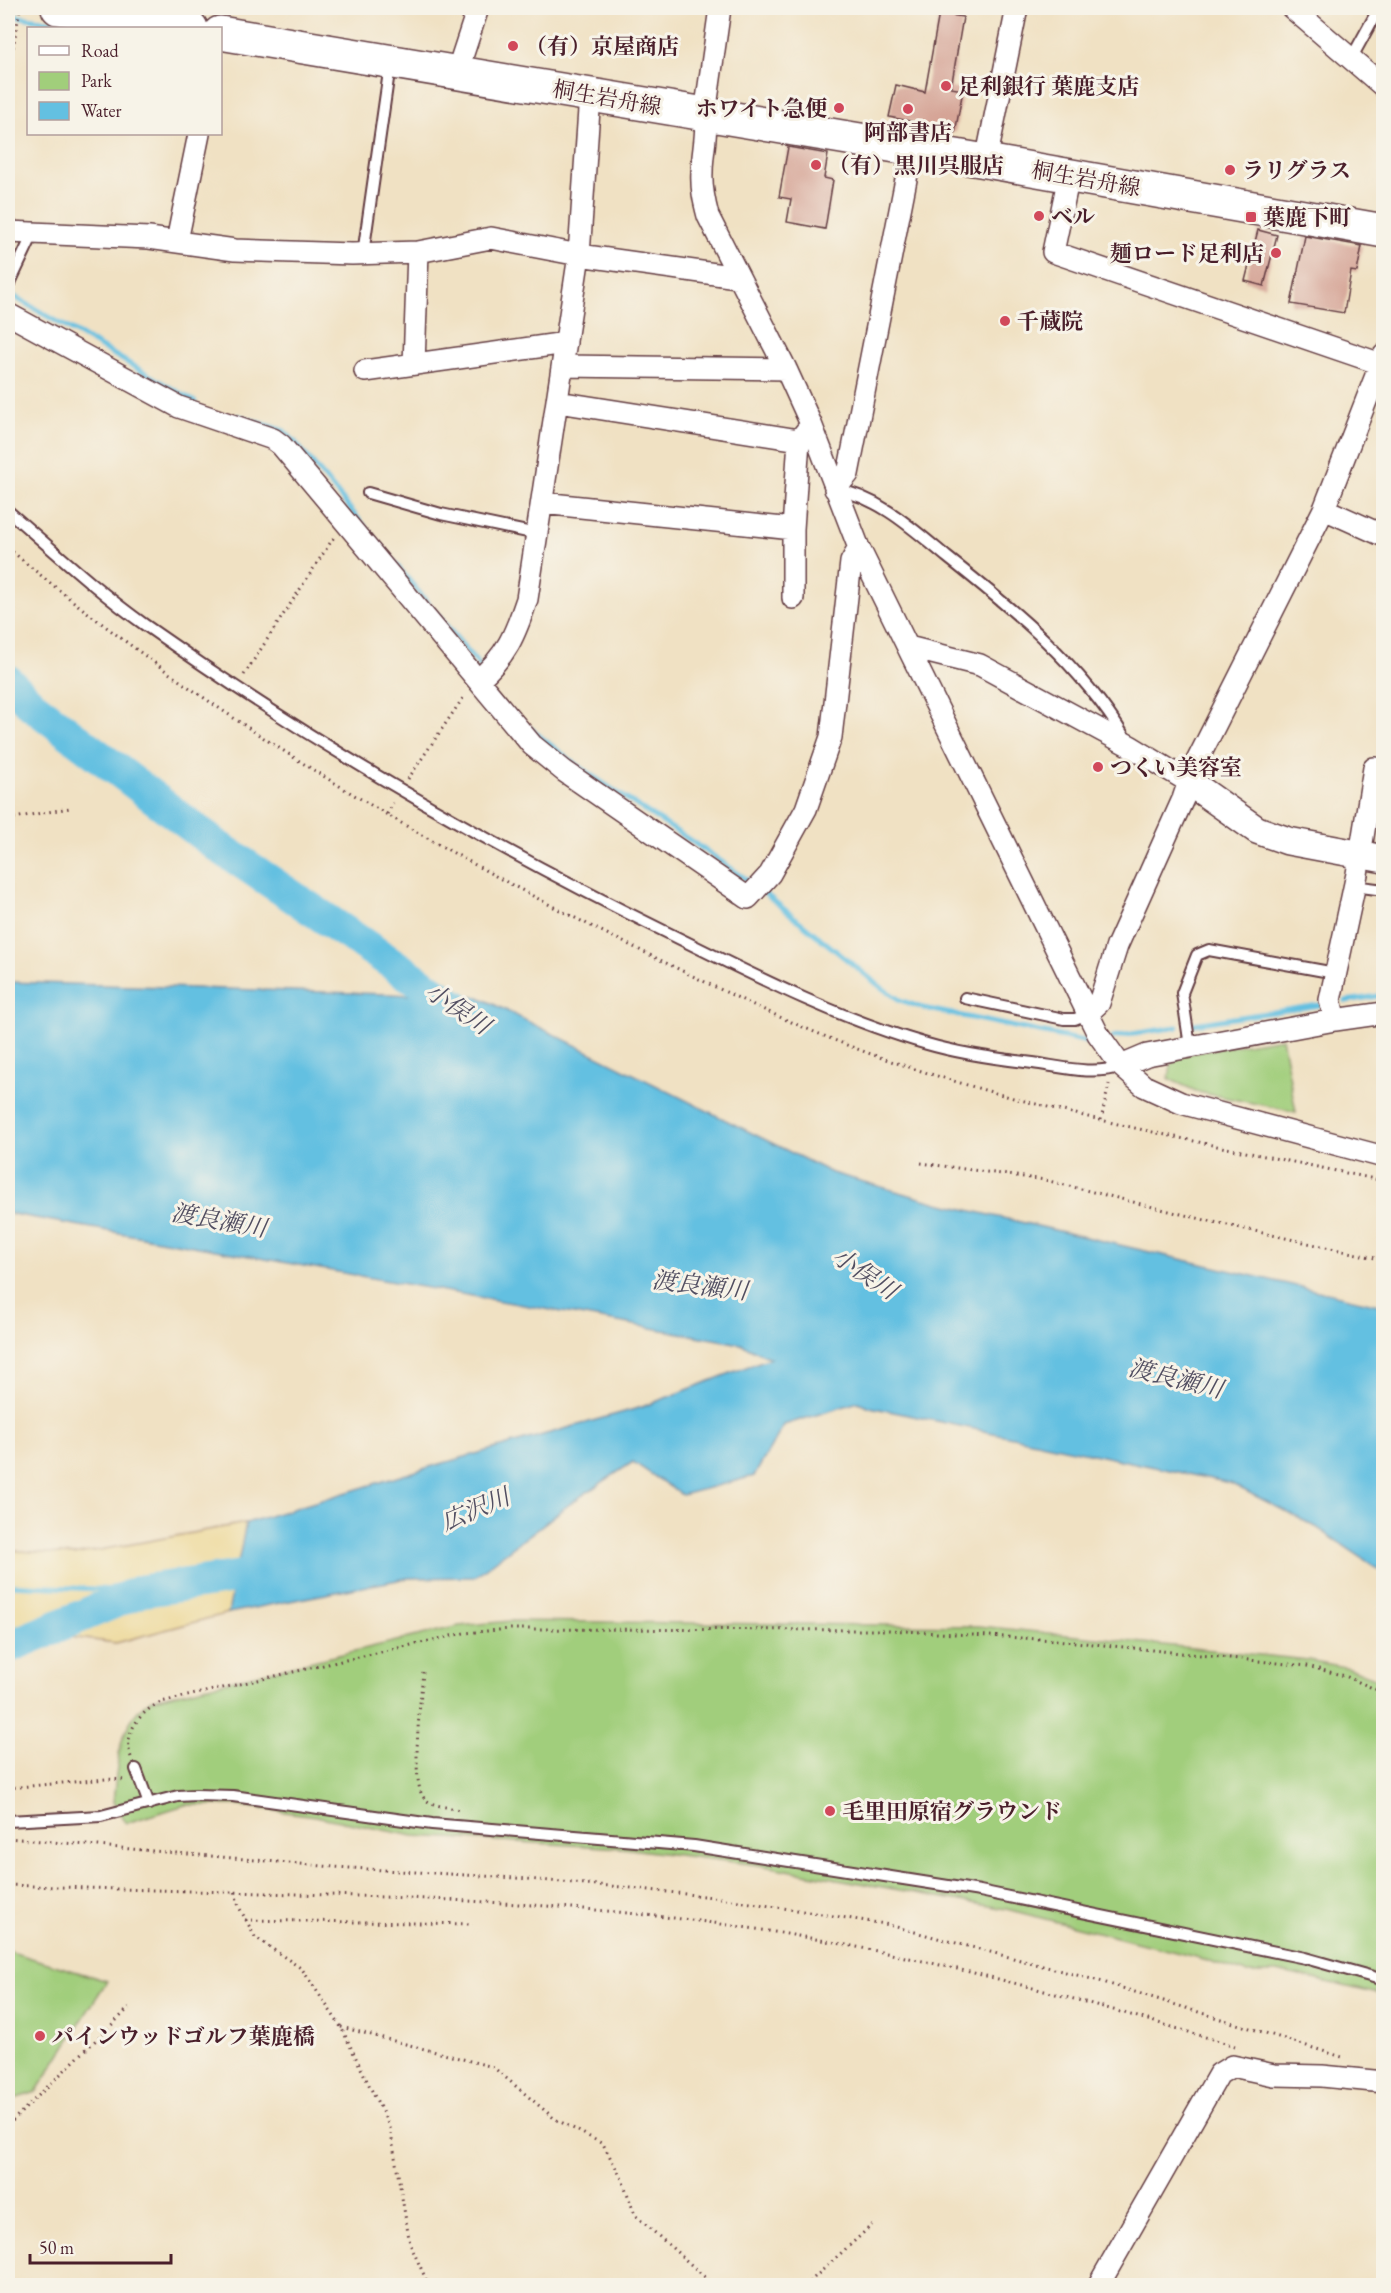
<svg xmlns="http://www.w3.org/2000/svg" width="1391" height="2293" viewBox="0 0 1391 2293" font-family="'EB Garamond','Noto Serif JP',serif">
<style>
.green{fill:#a1ce7b;stroke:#767653;stroke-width:1.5}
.sand{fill:#eeda9e;stroke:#9c7c64;stroke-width:1.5}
.water{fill:#63c0e1;stroke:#567086;stroke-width:1.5}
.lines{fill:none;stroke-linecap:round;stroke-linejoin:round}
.stream{stroke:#63c0e1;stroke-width:5}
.river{stroke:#63c0e1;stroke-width:33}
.building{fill:#d5a496}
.service-casing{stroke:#633c42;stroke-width:14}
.minor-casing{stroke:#633c42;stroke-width:24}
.tertiary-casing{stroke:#633c42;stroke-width:30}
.primary-casing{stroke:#633c42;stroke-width:36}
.path{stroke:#633c42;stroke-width:3;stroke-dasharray:1.5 4.5;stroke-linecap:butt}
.service{stroke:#fff;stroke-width:10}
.minor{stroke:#fff;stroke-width:21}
.tertiary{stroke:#fff;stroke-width:27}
.primary{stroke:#fff;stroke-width:33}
.poi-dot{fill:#d1495b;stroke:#f7f3e8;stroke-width:2}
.labels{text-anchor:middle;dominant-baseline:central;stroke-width:6;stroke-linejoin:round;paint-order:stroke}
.poi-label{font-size:22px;font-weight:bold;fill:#4a1f2b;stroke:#f7f3e8;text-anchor:start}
.street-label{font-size:22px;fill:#4a1f2b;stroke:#f7f3e8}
.water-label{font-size:24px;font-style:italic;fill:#524f62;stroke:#f7f3e8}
</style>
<rect width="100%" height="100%" fill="#f7f3e8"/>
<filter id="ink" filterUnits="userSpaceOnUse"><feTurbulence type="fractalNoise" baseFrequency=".0167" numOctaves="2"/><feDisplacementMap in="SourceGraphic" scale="12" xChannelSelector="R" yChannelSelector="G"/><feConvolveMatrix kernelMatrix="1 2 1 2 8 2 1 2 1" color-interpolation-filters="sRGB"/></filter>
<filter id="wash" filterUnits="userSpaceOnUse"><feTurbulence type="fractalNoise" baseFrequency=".008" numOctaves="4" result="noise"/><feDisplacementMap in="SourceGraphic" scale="24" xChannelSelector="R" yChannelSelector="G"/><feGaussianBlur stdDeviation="1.35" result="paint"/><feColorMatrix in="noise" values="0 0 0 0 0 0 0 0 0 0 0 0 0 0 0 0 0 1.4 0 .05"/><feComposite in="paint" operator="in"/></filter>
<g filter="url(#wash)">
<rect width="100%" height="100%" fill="#f0e1c3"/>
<path class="green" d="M1282,1038L1296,1112L1198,1092L1169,1079L1171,1065L1180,1055Z
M510,1621L979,1626L1308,1660L1350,1668L1383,1682V1995L1287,1973H1247L1203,1959L1006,1909L759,1865L622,1848L413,1836L315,1816L234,1805H185L126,1823L113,1802C118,1764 116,1725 150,1700L459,1626Z
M8,1951L107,1981L36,2092L8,2101Z"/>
<path class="sand" d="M246,1523L229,1613L116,1643L8,1629V1550L73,1555Z"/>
<path class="water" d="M8,982L479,997L832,1173L938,1203L1383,1306V1572L1316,1527L1230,1483L870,1407L858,1402L784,1425L754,1476L682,1495L633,1462L575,1500L474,1577L408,1578L228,1613L246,1523L433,1466L642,1407L770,1358L741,1344L8,1213Z"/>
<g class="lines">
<path class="stream" d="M8,15L53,22
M8,293L195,402
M238,416L284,431L295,442L483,670
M531,729C599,787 680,829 751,883
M763,892L882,988L900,1000L923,1008L1088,1042
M1346,1001L1384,995
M1194,1024L1319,1005
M1113,1037L1177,1027
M8,1585L141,1591"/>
<path class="river" d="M8,681L32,705L216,845L476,1020
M8,1647L141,1591L280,1571"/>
</g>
<g id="blocks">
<path class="building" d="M939,13L963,17L951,88L963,90L955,133L919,127L920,123L889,117L896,85L925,92Z
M788,147L828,154L824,178L833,180L825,229L787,222L791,199L779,197Z
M1258,230L1277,235L1264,286L1245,281Z
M1305,236L1362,246L1357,272L1351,271L1344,313L1291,304Z"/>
</g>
</g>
<g filter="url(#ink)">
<use href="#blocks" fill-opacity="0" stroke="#633c42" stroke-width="1.5"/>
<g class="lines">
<g class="service-casing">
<path id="service" d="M1351,59L1379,8
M363,254L390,65
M8,287L34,232
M835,489C879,497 913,529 947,557C1014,610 1080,664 1125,738
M368,493L441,514L537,534
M8,511C52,549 97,591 145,625C309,741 483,842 664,931C749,973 836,1018 927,1044C961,1054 998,1059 1033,1063C1062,1067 1094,1076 1121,1066
M1354,886L1384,890
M965,998L1064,1019H1075L1087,1014
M1190,1046L1182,993L1197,955L1209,950L1335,973
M136,1769L149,1804
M8,1821L101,1816L178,1796L196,1795L233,1796L432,1824L694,1846L980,1891L1305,1958L1384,1980"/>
</g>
<g class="minor-casing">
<path id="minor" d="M720,8L705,114C708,134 702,152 702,172C701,188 704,201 708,216L786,369L811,424L859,548L1098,1034L1121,1066L1144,1086L1181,1103L1384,1157
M1292,8L1384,87
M457,72L478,8
M986,161L1017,8
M1069,176L1053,252L1384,365
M8,232L149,238L235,250L352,254L418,252L491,238L579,255L737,277
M177,241L199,134
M8,314L179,407L273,439L281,445L532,745L564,771L748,898L770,874L806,809L831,737L851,562L859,548
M414,364L418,252
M563,366L786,369
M365,371L566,343
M558,402L799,440
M835,489L848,474L912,149
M542,503L793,529
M1324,509L1384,536
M793,598V529L799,440L807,430
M908,647L980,665L1130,746L1189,782
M478,680C507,655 515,635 527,599L579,255L590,95
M1087,1014L1099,1003L1117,946L1183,799L1194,767L1324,509L1384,355
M1335,1020L1330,1000L1357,874L1374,768L1384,769
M1121,1066L1147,1055L1335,1020L1384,1013
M1098,2286L1219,2074L1232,2066L1274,2075L1322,2076L1384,2082"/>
</g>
<g class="tertiary-casing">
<path id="tertiary" d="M1189,782L1257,830L1288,841L1384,859"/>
</g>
<g class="primary-casing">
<path id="primary" d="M58,8L191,28
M220,33L986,161L1384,231"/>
</g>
<path class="path" d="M8,77L20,8
M8,548C199,710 424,846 650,955C731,995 812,1035 897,1063C1055,1116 1220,1146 1384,1181
M244,675L334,537
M408,779L465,695
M387,814L393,803
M8,819L70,808
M1101,1120L1109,1084
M921,1163L1045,1180L1205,1220L1384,1260
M423,1672C421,1696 410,1783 424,1798C430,1806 449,1807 459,1810
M131,1757C122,1733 141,1711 161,1702L464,1633L511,1629L888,1630L1055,1640L1307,1666L1345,1676L1384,1693
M8,1788L106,1779L126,1780
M8,1838L334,1867L515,1878L622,1887L713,1897L885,1924L1103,1982L1342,2057
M8,1885C240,1895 475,1892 706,1922C885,1945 1062,1993 1235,2046
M235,1892L239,1907L255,1937L302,1969L341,2027L390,2128L410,2244L429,2286
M245,1920L473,1924
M341,2027L493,2067L555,2119L603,2144L622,2179L635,2215L715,2286
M8,2125L129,2008
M805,2286L872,2225"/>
<use href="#service" class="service"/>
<use href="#minor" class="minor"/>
<use href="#tertiary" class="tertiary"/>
<use href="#primary" class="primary"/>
</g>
</g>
<g class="poi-dot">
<circle cx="513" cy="46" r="6"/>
<circle cx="946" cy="86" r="6"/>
<circle cx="839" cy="108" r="6"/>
<circle cx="908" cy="109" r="6"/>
<circle cx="816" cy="165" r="6"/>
<circle cx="1230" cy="170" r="6"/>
<circle cx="1039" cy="216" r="6"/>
<rect x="1245" y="211" width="12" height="12" rx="3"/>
<circle cx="1276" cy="253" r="6"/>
<circle cx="1005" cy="321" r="6"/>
<circle cx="1098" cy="767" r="6"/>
<circle cx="830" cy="1811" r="6"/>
<circle cx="40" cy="2036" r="6"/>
</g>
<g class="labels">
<g class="poi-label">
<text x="525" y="46">（有）京屋商店</text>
<text x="958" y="86">足利銀行 葉鹿支店</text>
<text x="827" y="108" text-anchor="end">ホワイト急便</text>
<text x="908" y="132" text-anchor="middle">阿部書店</text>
<text x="828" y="165">（有）黒川呉服店</text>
<text x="1242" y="170">ラリグラス</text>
<text x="1051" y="216">ベル</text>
<text x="1263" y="217">葉鹿下町</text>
<text x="1264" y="253" text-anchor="end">麺ロード足利店</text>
<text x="1017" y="321">千蔵院</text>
<text x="1110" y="767">つくい美容室</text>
<text x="842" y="1811">毛里田原宿グラウンド</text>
<text x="52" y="2036">パインウッドゴルフ葉鹿橋</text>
</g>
<g class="street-label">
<text transform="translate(607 98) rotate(10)">桐生岩舟線</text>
<text transform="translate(1086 179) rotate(10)">桐生岩舟線</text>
</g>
<g class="water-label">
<text transform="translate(458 1008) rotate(34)">小俣川</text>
<text transform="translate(219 1220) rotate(10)">渡良瀬川</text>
<text transform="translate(865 1273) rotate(34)">小俣川</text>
<text transform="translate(700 1285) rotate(7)">渡良瀬川</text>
<text transform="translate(1176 1378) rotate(14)">渡良瀬川</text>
<text transform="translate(475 1509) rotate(-23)">広沢川</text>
</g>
</g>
<rect width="1391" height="2293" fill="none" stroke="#f7f3e8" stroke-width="30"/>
<rect x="27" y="27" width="195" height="108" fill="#f7f3e8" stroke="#b29e9c" stroke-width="1.5"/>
<rect x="39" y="46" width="30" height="9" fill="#ffffff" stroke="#b29e9c" stroke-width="1.5"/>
<text x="81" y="57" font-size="18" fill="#4a1f2b">Road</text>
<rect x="39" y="72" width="30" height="18" fill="#a1ce7b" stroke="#b29e9c" stroke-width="1.5"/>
<text x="81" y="87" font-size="18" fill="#4a1f2b">Park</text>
<rect x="39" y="102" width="30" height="18" fill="#63c0e1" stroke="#b29e9c" stroke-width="1.5"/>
<text x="81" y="117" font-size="18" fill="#4a1f2b">Water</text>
<path d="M30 2254v9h141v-9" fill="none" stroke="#4a1f2b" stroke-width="3"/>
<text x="39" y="2254" font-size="18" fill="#4a1f2b" stroke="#f7f3e8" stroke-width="4.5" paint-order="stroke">50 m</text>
</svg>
